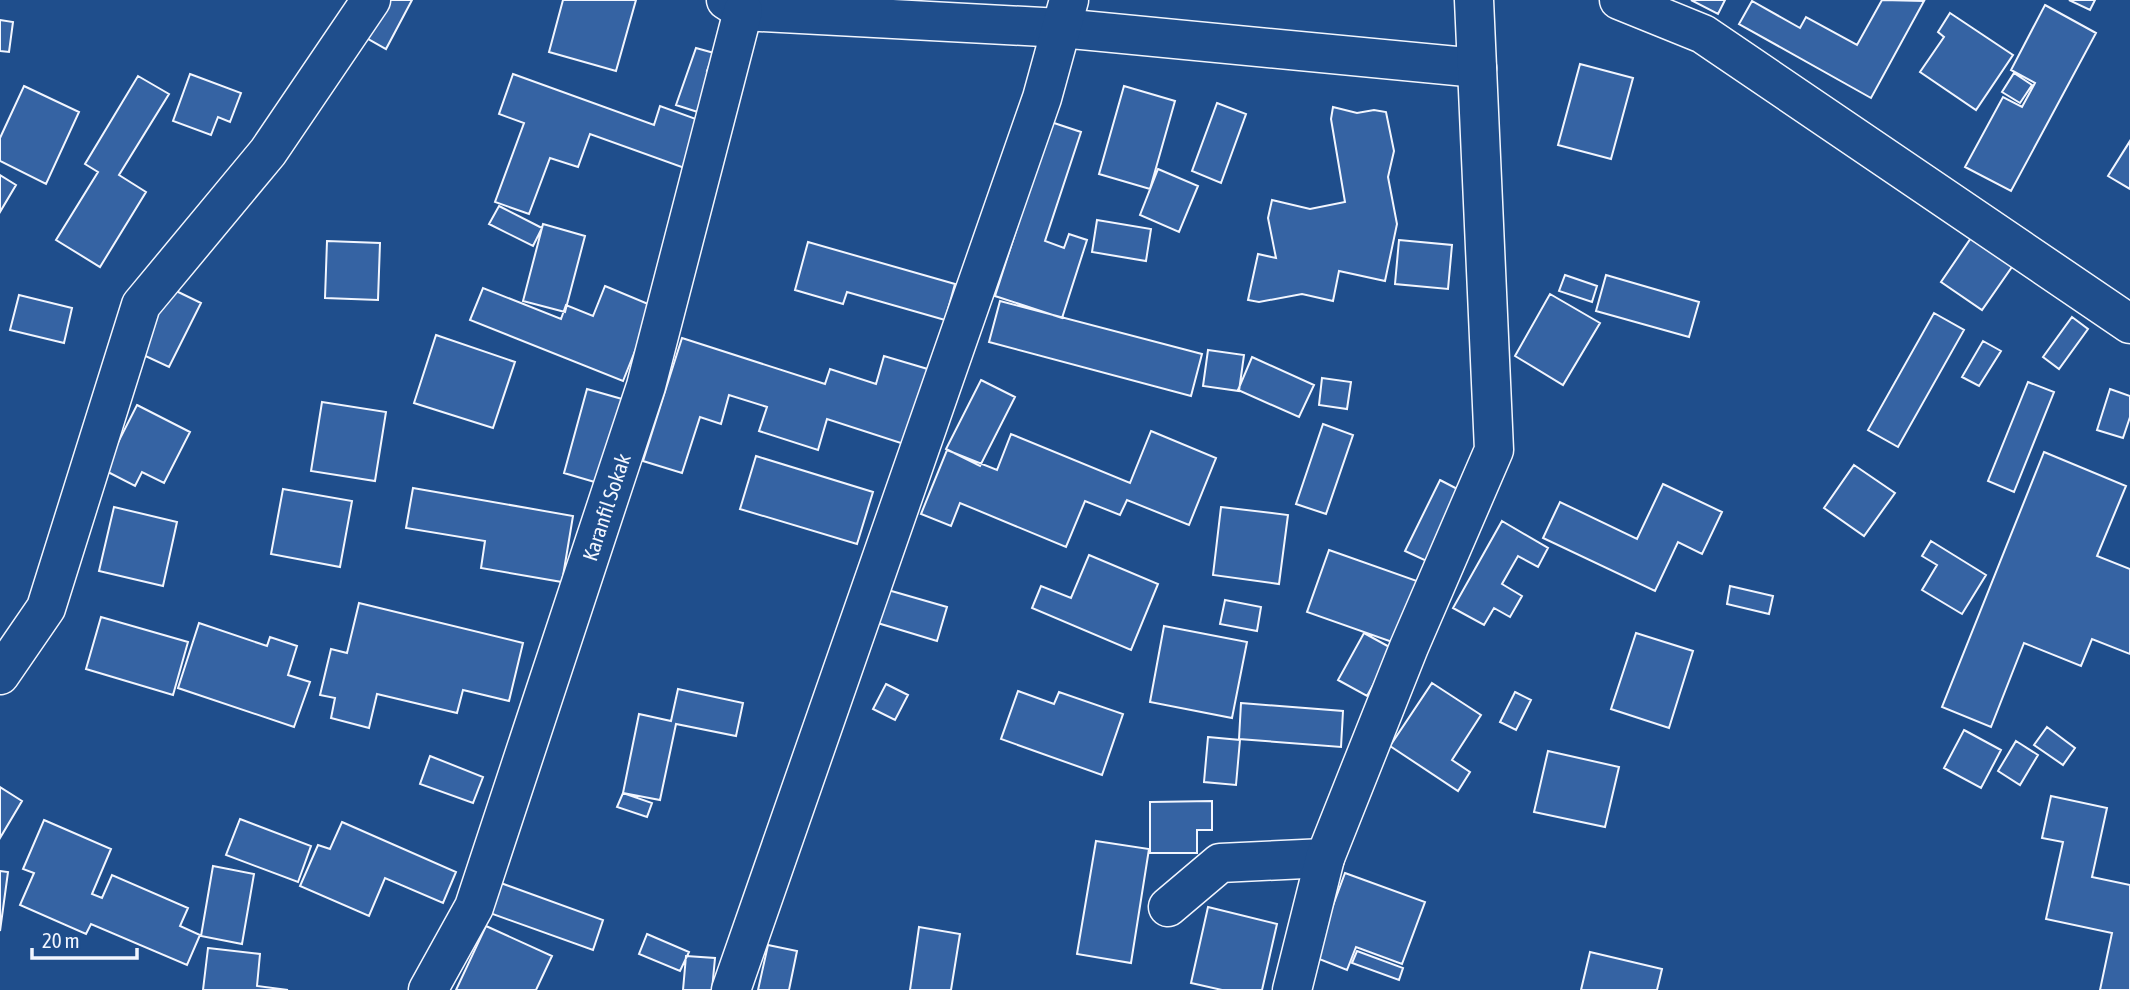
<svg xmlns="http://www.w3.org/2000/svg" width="2130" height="990" viewBox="0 0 2130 990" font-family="'Asap Condensed',sans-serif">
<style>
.building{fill:#3563a3;stroke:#f2f6ff;stroke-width:2}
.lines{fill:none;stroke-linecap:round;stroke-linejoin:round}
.minor-casing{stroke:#f2f6ff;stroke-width:41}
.minor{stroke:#1f4e8c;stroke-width:38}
.labels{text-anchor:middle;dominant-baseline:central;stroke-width:5;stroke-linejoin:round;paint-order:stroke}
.street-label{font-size:21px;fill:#f2f6ff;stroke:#1f4e8c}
</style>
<rect width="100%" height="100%" fill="#1f4e8c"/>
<path class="building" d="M373,0H412L386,49L356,32Z
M563,0H636L616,71L549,52Z
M1691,0H1725L1718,14Z
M1882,0L1924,1L1871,98L1739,24L1752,1L1800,28L1806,17L1857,45Z
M2069,0H2095L2090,10Z
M2045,5L2096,33L2011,191L1965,167L2003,97L2022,107L2035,83L2011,70Z
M1950,13L2013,55L1976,110L1920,72L1944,37L1938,32Z
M0,20L13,22L9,52L0,51Z
M696,48L714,53L707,71L721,76L707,115L676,105Z
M1580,64L1633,78L1611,159L1558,145Z
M2014,73L2032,85L2020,103L2002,92Z
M190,74L241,93L230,122L218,117L211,135L173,121Z
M513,74L654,125L660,106L707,123L690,170L590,134L578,167L550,158L529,214L495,202L524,123L499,114Z
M138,76L169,94L119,175L146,192L100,267L56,240L98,172L85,164Z
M24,86L79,112L46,184L0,161V138Z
M1124,86L1175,101L1150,189L1099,174Z
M1217,103L1246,114L1221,183L1192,171Z
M1333,107L1357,113L1374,110L1386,112L1394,151L1388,177L1397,224L1385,281L1339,271L1333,301L1302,294L1259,302L1248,300L1258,254L1276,258L1268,218L1272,200L1310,209L1345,202L1331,119Z
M1051,122L1081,132L1045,241L1064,248L1069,234L1087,240L1062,318L995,296Z
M2130,141V189L2108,176Z
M1158,169L1198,186L1179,232L1140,215Z
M0,175L16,185L0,212Z
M499,206L542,228L533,246L489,224Z
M1097,220L1151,229L1146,261L1092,252Z
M543,224L585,236L565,312L523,301Z
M1973,235L2014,264L1982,310L1941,282Z
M1399,240L1452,245L1448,289L1395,284Z
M327,241L380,243L378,300L325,298Z
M808,242L955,284L945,320L847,292L843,304L795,290Z
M1565,275L1597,286L1592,302L1559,291Z
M1606,275L1699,302L1689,337L1596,311Z
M605,286L653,306L623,381L470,320L483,288L561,319L566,305L593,316Z
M170,288L201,303L169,367L139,353Z
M1550,294L1600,323L1563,385L1515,356Z
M19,295L72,308L64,343L10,330Z
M1000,301L1202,354L1191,396L989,342Z
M1934,313L1964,330L1898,447L1868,430Z
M2072,317L2088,329L2059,369L2043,357Z
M436,335L515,362L493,428L414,403Z
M682,338L825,384L830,369L876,384L884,356L931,370L907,445L827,419L818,450L759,431L767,407L729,395L721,424L700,417L682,473L643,461Z
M1983,341L2001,351L1979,386L1962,377Z
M1208,350L1244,355L1239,391L1203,386Z
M1252,357L1314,385L1299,417L1238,390Z
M1322,378L1351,382L1347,409L1319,405Z
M981,380L1015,397L980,466L946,449Z
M2028,382L2054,392L2014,492L1988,481Z
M587,389L622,399L598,483L564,473Z
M2110,389L2130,396V417L2123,438L2097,430Z
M322,402L386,412L375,481L311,471Z
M137,405L190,432L164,483L142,472L135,486L104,470Z
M1323,424L1353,435L1326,514L1296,504Z
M1151,431L1216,458L1189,525L1127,500L1120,515L1085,501L1066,547L960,503L951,526L921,514L947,450L997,470L1011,434L1130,483Z
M2044,452L2126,486L2097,556L2130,569V654L2092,639L2081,666L2024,643L1991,727L1942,707Z
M756,456L873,492L857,544L740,509Z
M1854,465L1895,493L1864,536L1824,508Z
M1440,480L1467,494L1433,564L1405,551Z
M1663,484L1722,512L1702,554L1678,542L1655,591L1543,538L1560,502L1637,539Z
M413,488L573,516L562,582L481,568L485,541L406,528Z
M283,489L352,501L340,567L271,554Z
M114,507L177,522L163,586L99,571Z
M1221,507L1288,515L1279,584L1213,575Z
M1502,521L1548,548L1538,567L1518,556L1502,584L1522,596L1510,617L1494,608L1484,625L1453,608Z
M1931,541L1986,575L1962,614L1922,590L1937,565L1922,556Z
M1329,550L1417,581L1395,643L1307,612Z
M1089,555L1158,584L1131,650L1032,608L1041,586L1071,598Z
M1730,586L1773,596L1769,614L1727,604Z
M881,588L947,607L937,641L871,621Z
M1225,600L1261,607L1257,631L1220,624Z
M359,603L523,643L509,701L463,690L457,713L377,694L369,728L331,718L335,698L320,695L331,649L347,653Z
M101,617L188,642L173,695L86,669Z
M199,623L267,646L270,637L297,646L288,675L310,682L294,727L178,688Z
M1164,626L1247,642L1232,718L1150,702Z
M1364,633L1393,649L1367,696L1338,680Z
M1636,633L1693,651L1669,728L1611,709Z
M1432,683L1481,715L1452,760L1470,772L1458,791L1390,746Z
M886,684L908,695L895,720L873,709Z
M678,689L743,703L736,736L676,724L660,800L623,793L639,714L671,721Z
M1018,691L1054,704L1059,692L1123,714L1102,775L1001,739Z
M1515,692L1531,700L1516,730L1500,722Z
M1241,703L1343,711L1341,747L1239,739Z
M2047,727L2075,748L2063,765L2034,745Z
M1964,730L2001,750L1981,788L1944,768Z
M1208,737L1240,740L1236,785L1204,782Z
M2016,741L2038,755L2020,785L1998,771Z
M1548,751L1619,767L1605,827L1534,812Z
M430,756L483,777L473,803L420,784Z
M0,787L22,801L0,838Z
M623,793L652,803L647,817L617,807Z
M2051,796L2107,808L2092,877L2130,885V990H2100L2112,933L2046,919L2063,842L2042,838Z
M1212,801V830H1197V853H1150V802Z
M240,819L311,846L298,882L226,855Z
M44,820L111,849L92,894L102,898L112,875L188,908L180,926L200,935L187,965L91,924L86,934L20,905L34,873L23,869Z
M342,822L456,872L443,903L385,878L369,916L300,886L318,845L330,849Z
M1096,841L1149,849L1131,963L1077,954Z
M213,866L254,874L242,944L201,936Z
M0,871L8,872L0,931Z
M1345,873L1425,902L1402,964L1356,947L1347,970L1314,957Z
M498,882L603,920L593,950L487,912Z
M1208,907L1277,924L1262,990H1222L1191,983Z
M486,926L552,956L536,990H456Z
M919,927L960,934L951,990H910Z
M647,934L689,952L680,971L639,954Z
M768,945L797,951L789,990H758Z
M208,948L260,954L257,986L288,990H203Z
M1357,951L1403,968L1399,980L1352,963Z
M1590,952L1662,969L1657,990H1581Z
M686,956L715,958L712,990H683Z"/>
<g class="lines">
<g class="minor-casing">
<g id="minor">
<path d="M726,0L743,11L1061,28L1477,68"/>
<path d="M1619,0L1703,34L2130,324"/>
<path d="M0,675L46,608L141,305L268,152L371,0"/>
<path d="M1168,907L1220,863L1325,858"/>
<path id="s1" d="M428,990L474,907L646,386L743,11"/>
<path d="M731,990L1042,98L1069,0"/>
<path d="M1292,990L1325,858L1409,647L1494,450L1474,0"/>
</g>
</g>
<use href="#minor" class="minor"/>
</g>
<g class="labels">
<g class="street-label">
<text stroke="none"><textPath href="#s1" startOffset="516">Karanfil Sokak</textPath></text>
</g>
</g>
<path d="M32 948v10h105v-10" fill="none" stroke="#f2f6ff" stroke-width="3.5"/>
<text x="42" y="948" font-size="21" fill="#f2f6ff" stroke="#1f4e8c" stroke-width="5" paint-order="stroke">20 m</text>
</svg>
